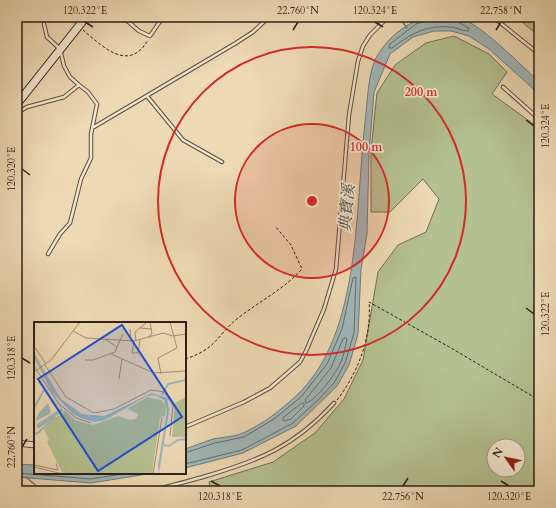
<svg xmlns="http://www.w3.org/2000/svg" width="556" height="508" viewBox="0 0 556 508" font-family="Cardo,'Noto Serif TC',serif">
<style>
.green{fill:#b4c090;stroke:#707055;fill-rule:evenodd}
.water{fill:#a0b7b9;stroke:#727b79}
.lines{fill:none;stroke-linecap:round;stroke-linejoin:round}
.shore{stroke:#666c6a;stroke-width:1}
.stream{stroke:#727b79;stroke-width:1.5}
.lane-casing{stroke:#5c4e40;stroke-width:4.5}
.street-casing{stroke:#5c4e40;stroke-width:7}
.secondary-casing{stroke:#2c201a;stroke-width:9}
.path{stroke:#2c201a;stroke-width:1;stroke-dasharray:3 2;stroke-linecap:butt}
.lane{stroke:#f3e6ce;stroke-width:2.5}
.street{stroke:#f3e6ce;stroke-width:5}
.secondary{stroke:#f3e6ce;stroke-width:7}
.ticks{fill:none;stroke:#2c201a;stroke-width:1.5}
.ring{fill:none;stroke:#d62828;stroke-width:2}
.labels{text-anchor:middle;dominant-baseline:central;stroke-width:3.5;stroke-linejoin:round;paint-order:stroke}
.water-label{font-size:16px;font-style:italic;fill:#4f4d4a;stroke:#f3e6ce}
.inset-river{fill:none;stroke:#a0b7b9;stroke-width:2}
.inset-road{fill:none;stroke:#a08f76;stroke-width:1}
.view{fill:#1d4ed8;fill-opacity:0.15;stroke:#1d4ed8;stroke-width:2}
.inset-edge{fill:none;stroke:#2c201a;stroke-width:2}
.centre{fill:#d62828;stroke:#f3e6ce;stroke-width:2}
.ring-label{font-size:12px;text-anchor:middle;font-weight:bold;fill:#d62828;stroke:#f3e6ce;stroke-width:3.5;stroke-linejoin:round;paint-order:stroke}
.neatline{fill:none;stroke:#2c201a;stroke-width:1.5}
.ticks-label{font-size:10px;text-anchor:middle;fill:#2c201a}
</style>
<rect width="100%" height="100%" fill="#edd9b4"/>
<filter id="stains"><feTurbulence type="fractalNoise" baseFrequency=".005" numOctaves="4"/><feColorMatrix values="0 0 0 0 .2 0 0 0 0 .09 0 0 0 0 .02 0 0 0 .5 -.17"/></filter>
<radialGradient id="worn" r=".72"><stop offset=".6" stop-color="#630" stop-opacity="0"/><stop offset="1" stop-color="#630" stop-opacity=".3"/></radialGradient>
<path class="green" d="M516,17H539V36Z
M454,36L489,54L507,72L492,94L539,128V491H210L209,482L273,462L315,433L344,399L363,360L378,272L398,245L426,232L439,199L423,179L390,212H371V151L377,93L395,65L426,43ZM494,446H518V470H494Z"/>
<path class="water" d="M426,17C436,17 448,15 457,17C478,21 522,66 539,82V94L489,49L469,36L451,31H434L413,37L390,54L374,92L369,154L367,234L361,269L358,334L349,365L337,386L296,426L243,453L185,468V449C194,446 204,442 213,439C223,437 234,437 243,433C263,424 281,410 297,395C362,334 355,205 365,123C367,105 368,76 375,60C385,40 405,23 426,17Z
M17,464L35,465V473H154L91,483L17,477Z"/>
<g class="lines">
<path class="shore" d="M424,17L422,22L416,24L390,44L389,48H392C411,34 425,25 450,27C456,27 462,31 468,31L469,28L458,22L457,17
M346,338L347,340C345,347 344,355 341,362C336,373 317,400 306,403L305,400L331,368L343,339Z
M302,403H304V406L291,419L283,421V418Z
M185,453L215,443L244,437L274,419L301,397L327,364L342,329L353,278L356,277L354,333L345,363L334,383L319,399L293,423L242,450L185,464
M17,473L91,479L128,473"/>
<path class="stream" d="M399,17L407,28
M26,477L40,489"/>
<g class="lane-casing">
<path id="lane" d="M123,17L139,31L150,36L163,17
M156,17L161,20
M493,17L539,54
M44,24L47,37L60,49L64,66L70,77L79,85
M503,87L539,119
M147,96L183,140L222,162
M17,113L27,107L64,97L79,85L88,92L97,104L91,134V158L81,179L70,223L60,234L48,254
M94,127L236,43L253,32L269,17
M185,427L244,402L270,388L300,362L306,351L324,309L336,269L349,115L358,61L363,46L370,35L388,17
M146,491C165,488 184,482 203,477C258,461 294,447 334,403"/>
</g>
<g class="street-casing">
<path id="street" d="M17,443L35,445"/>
</g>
<g class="secondary-casing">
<path id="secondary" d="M17,104L86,17"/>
</g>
<path class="path" d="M83,30C103,47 129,73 148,40
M185,359C217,349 216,336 238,318C260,301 284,289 302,269L291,245L275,226
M337,400C358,373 372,336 369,302L451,348L539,400"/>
<use href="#lane" class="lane"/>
<use href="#street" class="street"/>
<use href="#secondary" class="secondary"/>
</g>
<path class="ticks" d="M85,22L93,27M375,22L383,27M293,30L298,22M496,30L501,22M526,120L534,126M22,169L30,175M526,308L534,314M22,358L30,363M22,447L27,439M211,481L220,486M501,481L509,486M403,486L408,478"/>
<circle cx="312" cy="201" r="77" fill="#d62828" fill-opacity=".12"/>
<g class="ring">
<circle cx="312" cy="201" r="77"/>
<circle cx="312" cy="201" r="154"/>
</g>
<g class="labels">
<g class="water-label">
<text transform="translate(347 208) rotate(-85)">典寶溪</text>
</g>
</g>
<g transform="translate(34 322)">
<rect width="152" height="152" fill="#edd9b4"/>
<path d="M113,75L127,78L131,82L132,89L131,94L126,95L118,152H29L13,120L15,118L10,107L21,96L31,89L41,98L59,103L84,94L96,98L102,97L104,92L93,87ZM152,75V115H138L141,81Z" fill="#b4c090"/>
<path d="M0,31L27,77L48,92L70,94L118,71L133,76L135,89L125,152L124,143L133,89L130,78L121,73L113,74L71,98L61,100L49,97L39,92L18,70L0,36ZM14,81L17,91L2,99L4,92ZM27,86L29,89L4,107L2,103Z" fill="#a0b7b9"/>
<path class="inset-river" d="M128,73L134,62L152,58M0,86L10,68M0,112L4,111L21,95M130,123L135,124L144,118L152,117"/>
<path class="inset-road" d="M106,6L118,7M96,7L97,19M39,9L52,16L100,19L129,11L139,14L152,12M114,15L118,12L116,0M100,19L98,31H104L106,18M102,19L101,10L113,0M0,24L12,42M83,25L89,12M77,32L120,51L152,49M51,38H59L81,30L83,25L71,17M11,43L32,75L60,91L80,87L117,68L130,70L139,83L136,114M0,44L25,82L42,96L57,101M0,50L17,38L46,0M127,52L124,36L143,26L136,0M85,57L88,37M0,143L24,148L22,141M0,145L29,152M119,152L128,95"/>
<path class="view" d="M88,3L148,95L64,149L4,57Z"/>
<rect width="152" height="152" class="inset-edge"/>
</g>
<circle cx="312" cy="201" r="6" class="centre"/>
<g class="ring-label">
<text x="421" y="96">200 m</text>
<text x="366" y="151">100 m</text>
</g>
<rect width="556" height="508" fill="none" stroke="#edd9b4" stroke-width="44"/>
<g transform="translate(506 458) rotate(303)"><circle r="19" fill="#f3e6ce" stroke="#a39786"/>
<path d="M0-3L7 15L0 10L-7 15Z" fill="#8f2418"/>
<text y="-6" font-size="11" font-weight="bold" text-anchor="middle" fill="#2c201a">N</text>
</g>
<rect x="22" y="22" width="512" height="464" class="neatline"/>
<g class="ticks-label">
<text x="85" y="14">120.322°E</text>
<text x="298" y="14">22.760°N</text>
<text x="375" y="14">120.324°E</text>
<text x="501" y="14">22.758°N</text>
<text transform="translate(545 126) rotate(-90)" y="4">120.324°E</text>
<text transform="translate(11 169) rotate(-90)" y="4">120.320°E</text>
<text transform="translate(545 314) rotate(-90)" y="4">120.322°E</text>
<text transform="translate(11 358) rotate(-90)" y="4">120.318°E</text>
<text transform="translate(11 447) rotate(-90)" y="4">22.760°N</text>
<text x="220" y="500">120.318°E</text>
<text x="403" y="500">22.756°N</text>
<text x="509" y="500">120.320°E</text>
</g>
<rect width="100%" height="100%" filter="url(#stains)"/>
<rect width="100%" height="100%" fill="url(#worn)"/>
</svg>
